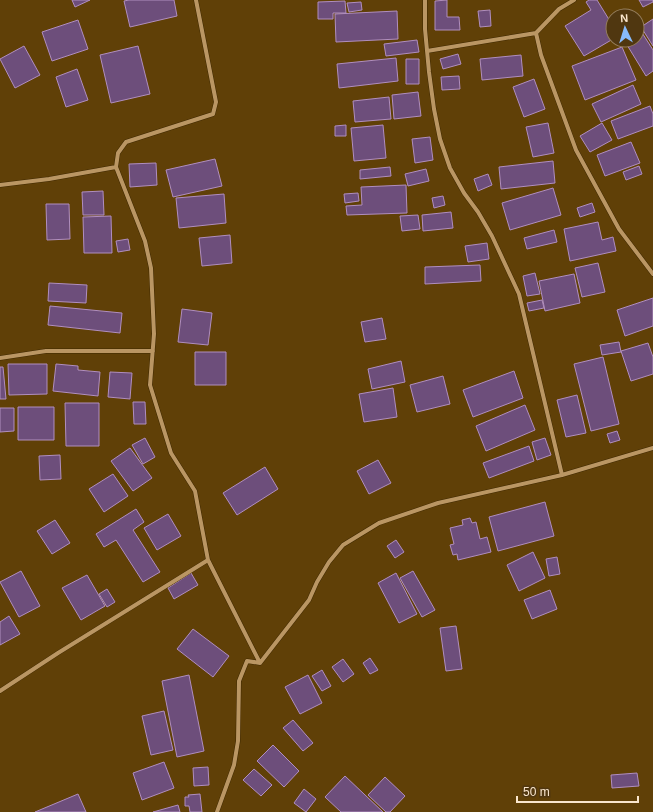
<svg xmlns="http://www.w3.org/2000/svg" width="653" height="812" viewBox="0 0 653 812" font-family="Arial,sans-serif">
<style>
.building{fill:#6d4e7b;stroke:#b08ebf}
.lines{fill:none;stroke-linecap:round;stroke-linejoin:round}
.street-casing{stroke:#3f2800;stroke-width:5}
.street{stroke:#ba9663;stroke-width:4}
</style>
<rect width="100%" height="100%" fill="#604007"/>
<path class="building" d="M72,0H90L75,7Z
M129,0H174L177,16L130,27L124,1Z
M447,0V17H459L460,30H435V1Z
M589,0H597L613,26V39L584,56L565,26L591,10L586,2Z
M639,0H653V2L643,7Z
M345,1L346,13H333V19H318V2Z
M361,2L362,10L349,12L347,3Z
M490,10L491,26L480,27L478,11Z
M397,11L398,39L336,42L335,14Z
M653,19V46L641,27Z
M78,20L88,49L52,61L42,32Z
M639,28L653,50V71L646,76L624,40H637V29Z
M417,40L419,52L386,56L384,44Z
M24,46L40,75L15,88L0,59Z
M138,46L150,94L111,103L100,55Z
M622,47L636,80L585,100L572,66Z
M458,54L461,64L443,69L440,59Z
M521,55L523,76L482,80L480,59Z
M396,58L398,81L339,88L337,64Z
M406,59H419V84H406Z
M77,69L88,100L66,107L56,77Z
M459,76L460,89L442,90L441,77Z
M534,79L545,109L524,117L513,87Z
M633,85L641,104L601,122L592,104Z
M418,92L421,116L394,119L392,95Z
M389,97L391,119L355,122L353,101Z
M650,106L653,114V126L618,139L611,121Z
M548,123L554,153L533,157L526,127Z
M602,123L612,140L590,152L580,136Z
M346,125V136H335V126Z
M383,125L386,158L354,161L351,128Z
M430,137L433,160L415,163L412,139Z
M631,142L640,163L605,176L597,155Z
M215,159L222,186L173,197L166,170Z
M553,161L555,183L501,189L499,167Z
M156,163L157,185L130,187L129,164Z
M639,166L642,174L626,180L623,172Z
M390,167L391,176L360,179V170Z
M426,169L429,181L408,186L405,174Z
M488,174L492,185L478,191L474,179Z
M406,185L407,213L347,215L346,206L362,205L361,187Z
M553,188L561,215L510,230L502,203Z
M103,191L104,215H83L82,192Z
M358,193L359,201L345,203L344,194Z
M224,194L226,223L179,228L176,198Z
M443,196L445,205L434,208L432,198Z
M592,203L595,212L580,217L577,208Z
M46,204H69L70,239L47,240Z
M451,212L453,228L423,231L422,215Z
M418,215L420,229L402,231L400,216Z
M111,216L112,253H84L83,217Z
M598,222L602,240L613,237L616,251L570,261L564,229Z
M554,230L557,242L527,249L524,238Z
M230,235L232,263L202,266L199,238Z
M128,239L130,250L118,252L116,241Z
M487,243L489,259L468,262L465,246Z
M598,263L605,292L582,297L575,268Z
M480,265L481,281L425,284V267Z
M535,273L540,294L527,296L523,276Z
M574,274L580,303L545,311L539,281Z
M49,283L87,285L86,303L48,301Z
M653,298V326L625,336L617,310Z
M542,300L544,308L529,311L527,303Z
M50,306L122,313L120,333L48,325Z
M182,309L212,313L208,345L178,342Z
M382,318L386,339L365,342L361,322Z
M619,342L621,352L602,355L600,345Z
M648,343L653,357V374L631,381L621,351Z
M195,352H226V385H195Z
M603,357L619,424L591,431L574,364Z
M401,361L405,382L372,389L368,369Z
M8,364H47V394L9,395Z
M56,364L78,366V370L100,372L98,396L53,391Z
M0,367H3L6,399H0Z
M514,371L523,398L473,417L463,390Z
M110,372L132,373L130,399L108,397Z
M443,376L450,404L417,412L410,385Z
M393,388L397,417L364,422L359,394Z
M577,395L586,433L566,437L557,400Z
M133,402H145L146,424H134Z
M65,403H99V446H66Z
M525,405L535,430L486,451L476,426Z
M18,407H54V440H18Z
M0,408H14V431L0,432Z
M617,431L620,440L610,443L607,434Z
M145,438L155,457L143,464L132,445Z
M545,438L551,455L537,460L532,442Z
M529,446L534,461L489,478L483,463Z
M130,448L152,478L133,491L111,461Z
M60,455L61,479L40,480L39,456Z
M378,460L391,483L369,494L357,471Z
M265,467L278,489L237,515L223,493Z
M113,474L128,496L104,512L89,489Z
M545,502L554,536L498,551L489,517Z
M136,509L144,522L133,530L160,572L143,582L116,540L104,547L96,534Z
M168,514L181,536L157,550L144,528Z
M470,518L472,523L476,522L480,539L487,537L491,552L458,560L457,554L453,555L450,545L454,544L450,528L463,525L462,520Z
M55,520L70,543L52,554L37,531Z
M396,540L404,552L395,558L387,546Z
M533,552L545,578L519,591L507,565Z
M557,557L560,574L549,576L546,559Z
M21,571L40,606L19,617L0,582Z
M413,571L435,610L422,617L400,578Z
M191,573L198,585L174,599L168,588Z
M396,573L417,614L399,623L378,583Z
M87,575L105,606L81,620L62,588Z
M107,589L115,602L107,607L99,594Z
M550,590L557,609L532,619L524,600Z
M9,616L20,634L0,645V622Z
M456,626L462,669L446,671L440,628Z
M193,629L229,656L213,677L177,649Z
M370,658L378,670L370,674L363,663Z
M343,659L354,674L343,682L332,667Z
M322,670L331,686L322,691L312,676Z
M189,675L204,751L177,757L162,681Z
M308,675L322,703L300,714L285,687Z
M164,711L173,750L151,755L142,716Z
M293,720L313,743L303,751L283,728Z
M273,745L299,771L284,787L257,761Z
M164,762L174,788L142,800L133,773Z
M208,767L209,785L194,786L193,768Z
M254,769L272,785L261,796L243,780Z
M637,773L639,786L612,788L611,775Z
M345,776L383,812H341L325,797Z
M385,777L405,796L390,812H386L368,795Z
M304,789L316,799L306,812L294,803Z
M78,794L86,812H35Z
M200,794L202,812H190L189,806H185V797H189L188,795Z
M178,805L180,812H153Z"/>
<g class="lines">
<g class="street-casing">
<path id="street" d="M196,0L216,102L213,114L126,142L118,153L116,167L145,241L151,268L154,334L150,385L171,453L195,491L208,560
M425,0V29L429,72L434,109L440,139L450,168L464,193L478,212L492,236L519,294L562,475
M574,0L559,9L536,33L541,55L576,150L619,229L653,274
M427,51L536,33
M0,185L49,179L116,167
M0,358L46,351H153
M0,691L58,653L208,560L260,663
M217,812L234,765L238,741L239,681L247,661L260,663L309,600L317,582L329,562L343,545L379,523L438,503L562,475L653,448"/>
</g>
<use href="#street" class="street"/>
</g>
<g transform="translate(625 28) rotate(356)"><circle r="19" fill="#503710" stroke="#947d5c"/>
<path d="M0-3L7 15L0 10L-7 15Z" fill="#88bbfc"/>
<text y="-6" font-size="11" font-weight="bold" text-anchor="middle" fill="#fae6cd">N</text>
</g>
<path d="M517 796v6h121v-6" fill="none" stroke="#fae6cd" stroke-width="2"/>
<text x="523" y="796" font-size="12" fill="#fae6cd" stroke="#503710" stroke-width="3" paint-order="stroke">50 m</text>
</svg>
